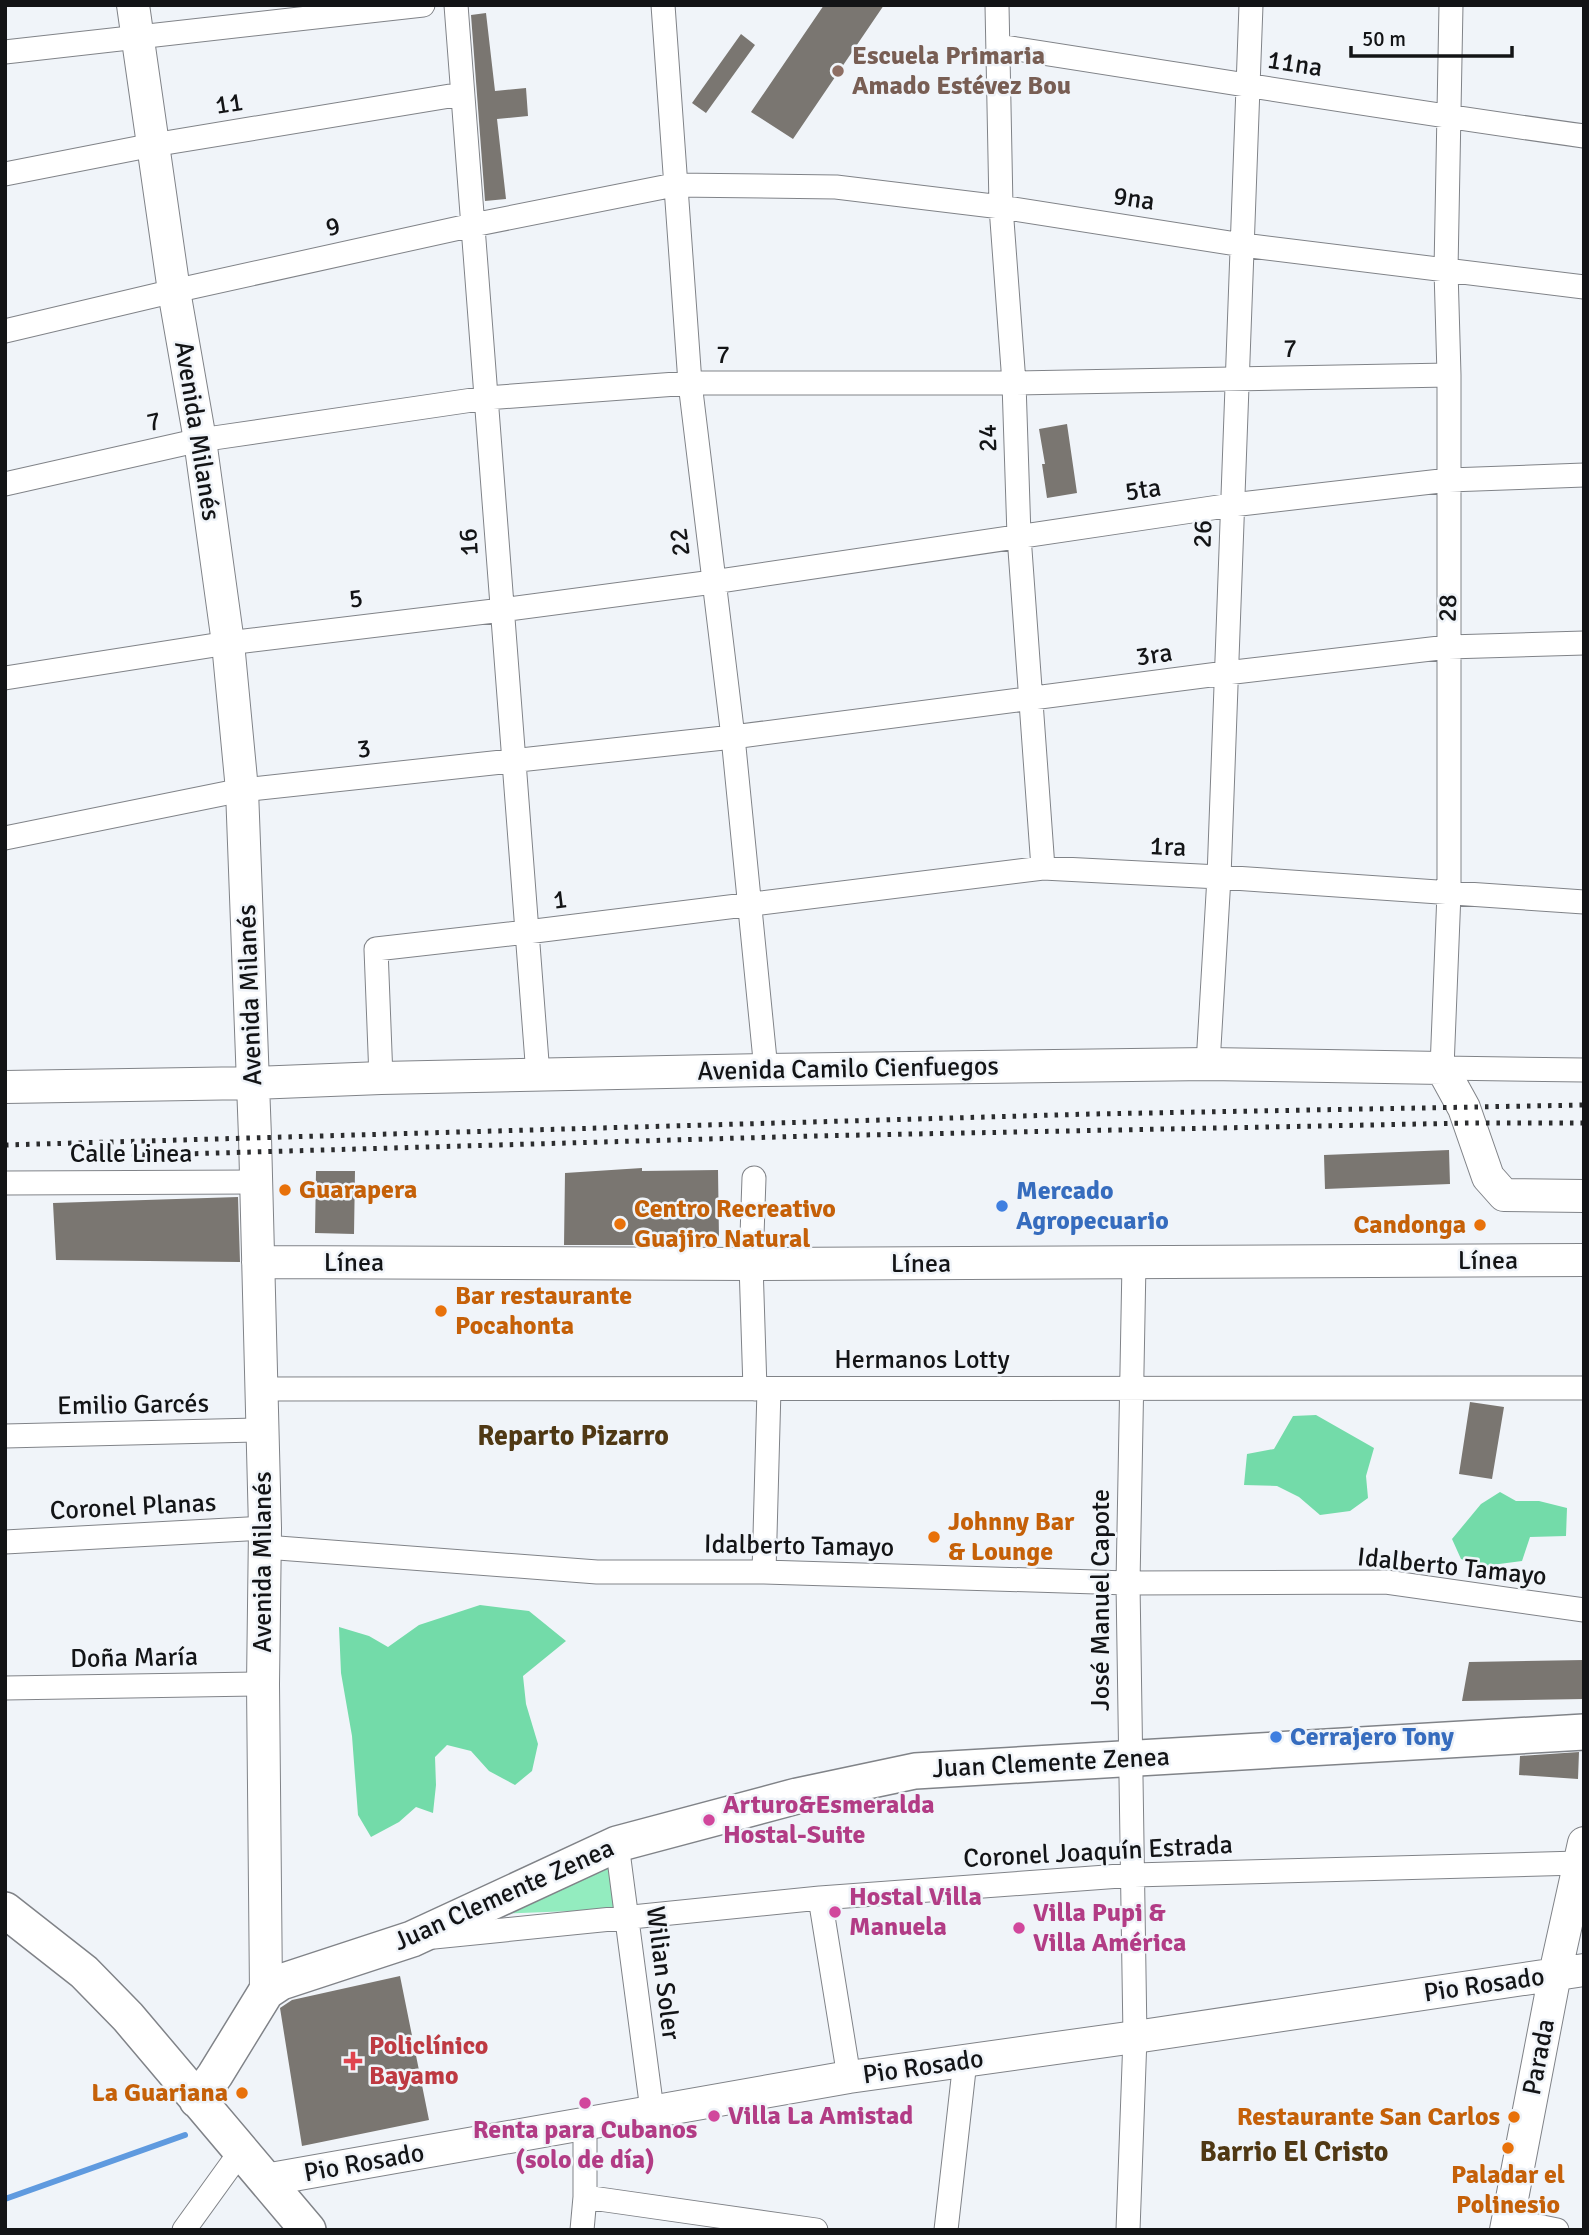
<svg xmlns="http://www.w3.org/2000/svg" width="1589" height="2235" viewBox="0 0 1589 2235" font-family="Signika,sans-serif">
<style>
.green{fill:#93ecbf}
.forest{fill:#73dba9}
.lines{fill:none;stroke-linecap:round;stroke-linejoin:round}
.stream{stroke:#5f9adf;stroke-width:6}
.building{fill:#7a7671}
.street-casing{stroke:#808388;stroke-width:25}
.secondary-casing{stroke:#808388;stroke-width:34}
.primary-casing{stroke:#808388;stroke-width:38}
.street{stroke:#fff;stroke-width:23}
.secondary{stroke:#fff;stroke-width:32}
.primary{stroke:#fff;stroke-width:35}
.rail{stroke:#2b2c2e;stroke-width:5;stroke-dasharray:3.5 7;stroke-linecap:butt}
.education-dot{fill:#8d6e63;stroke:#f0f4f9;stroke-width:2.5}
.food-dot{fill:#e8710a;stroke:#f0f4f9;stroke-width:2.5}
.shop-dot{fill:#3f7fe0;stroke:#f0f4f9;stroke-width:2.5}
.hotel-dot{fill:#d1479c;stroke:#f0f4f9;stroke-width:2.5}
.health-dot{fill:#e0444e;stroke:#f0f4f9;stroke-width:2.5}
.labels{text-anchor:middle;dominant-baseline:central;stroke-width:5;stroke-linejoin:round;paint-order:stroke}
.education-label{font-size:26px;font-weight:bold;fill:#785e54;stroke:#f0f4f9;text-anchor:start}
.street-label{font-size:26px;fill:#131416;stroke:#f0f4f9}
.food-label{font-size:26px;font-weight:bold;fill:#c56008;stroke:#f0f4f9;text-anchor:start}
.shop-label{font-size:26px;font-weight:bold;fill:#366cbe;stroke:#f0f4f9;text-anchor:start}
.hotel-label{font-size:26px;font-weight:bold;fill:#b23c85;stroke:#f0f4f9;text-anchor:start}
.health-label{font-size:26px;font-weight:bold;fill:#be3a42;stroke:#f0f4f9;text-anchor:start}
.neighbourhood-label{font-size:28px;font-weight:bold;fill:#4f3814;stroke:#f0f4f9}
</style>
<rect width="100%" height="100%" fill="#f0f4f9"/>
<path class="green" d="M616,1855L623,1909L497,1914Z"/>
<path class="forest" d="M1316,1415L1374,1448L1366,1476L1368,1498L1350,1511L1320,1515L1299,1497L1277,1486L1244,1485L1247,1454L1274,1449L1293,1416Z
M1500,1492L1516,1501H1539L1567,1508L1566,1536L1530,1537L1522,1561L1484,1566L1461,1559L1452,1539L1481,1504Z
M480,1605L529,1611L566,1641L523,1676L526,1704L538,1744L532,1771L515,1785L489,1771L471,1751L447,1745L435,1757L436,1785L433,1813L416,1807L399,1822L371,1837L358,1815L352,1736L341,1673L339,1627L369,1636L388,1647L419,1625Z"/>
<g class="lines">
<path class="stream" d="M5,2199L185,2135"/>
</g>
<path class="building" d="M824,5H884L793,139L751,112Z
M486,13L495,91L526,88L528,116L497,119L506,199L485,201L471,15Z
M741,34L755,45L706,113L692,103Z
M1067,424L1077,493L1047,498L1042,464H1045L1039,429Z
M1449,1150L1450,1184L1325,1189L1324,1155Z
M642,1168V1171L718,1170L719,1239L645,1241L646,1245H564L565,1173Z
M316,1171H355L354,1234L315,1233Z
M238,1197L240,1262L56,1260L53,1203Z
M1470,1402L1504,1407L1492,1479L1459,1474Z
M1584,1660V1699L1462,1701L1469,1662Z
M1579,1752L1578,1779L1519,1775L1520,1756Z
M400,1976L429,2120L302,2146L280,2008L292,2000Z"/>
<g class="lines">
<g class="street-casing">
<path id="street" d="M456,5L538,1075
M663,5L690,383L733,737L766,1070
M997,5L1001,207L1014,383L1019,536L1043,868
M1451,5L1446,270L1449,375V893L1442,1068L1584,1070
M998,46C1193,76 1388,109 1584,136
M5,52L423,5
M5,174L153,145L462,94
M5,331L174,291L473,225L674,185L836,187L1001,207L1243,245L1584,287
M5,484L200,440L486,398L690,383H1014L1449,375
M5,678L228,643L502,610L713,582L1232,505L1449,480L1584,475
M5,838L242,790L733,737L1226,673L1448,647L1584,643
M1208,1064L1219,877L1251,5
M381,1078L376,949L527,932L1043,868L1219,877L1584,902
M754,1178L751,1264L755,1389
M5,1183L256,1182
M260,1389C701,1389 1142,1386 1584,1388
M5,1436L261,1430
M5,1542L265,1528
M265,1547L597,1572H764L1128,1583L1386,1582L1584,1610
M764,1572L769,1389
M5,1688L263,1684
M617,1844L652,2110
M820,1898L849,2077
M434,1937L820,1898L1134,1875L1579,1863
M585,2197L816,2230
M1508,2220L1557,2230
M184,2230L241,2151
M582,2230L585,2197V2125
M946,2230L965,2061
M1128,2230L1135,2037L1128,1583L1134,1263"/>
</g>
<g class="secondary-casing">
<path id="secondary" d="M133,5L174,291L200,440L228,643L242,790L255,1137L265,1528L263,1684L266,1992
M5,1087L253,1083L381,1078L766,1070L1208,1064L1442,1068L1464,1108L1488,1177L1504,1195L1584,1196
M258,1262L751,1264L1584,1260
M265,2180L849,2077L1135,2037L1584,1970
M1506,2230L1555,1974L1584,1843"/>
</g>
<g class="primary-casing">
<path id="primary" d="M5,1910L84,1972L128,2017L308,2230
M197,2100L215,2075L266,1992L281,1982L412,1939L617,1844L797,1796L915,1771L1584,1732"/>
</g>
<use href="#street" class="street"/>
<use href="#secondary" class="secondary"/>
<use href="#primary" class="primary"/>
<path class="rail" d="M5,1145L1091,1114L1584,1105
M90,1151L147,1155L813,1136L1470,1123H1584"/>
</g>
<circle class="education-dot" cx="838" cy="71" r="7"/>
<g class="food-dot">
<circle cx="285" cy="1190" r="7"/>
<circle cx="620" cy="1224" r="7"/>
<circle cx="1480" cy="1225" r="7"/>
<circle cx="441" cy="1311" r="7"/>
<circle cx="934" cy="1537" r="7"/>
<circle cx="242" cy="2093" r="7"/>
<circle cx="1514" cy="2117" r="7"/>
<circle cx="1508" cy="2148" r="7"/>
</g>
<g class="shop-dot">
<circle cx="1002" cy="1206" r="7"/>
<circle cx="1276" cy="1737" r="7"/>
</g>
<g class="hotel-dot">
<circle cx="709" cy="1820" r="7"/>
<circle cx="835" cy="1912" r="7"/>
<circle cx="1019" cy="1928" r="7"/>
<circle cx="585" cy="2103" r="7"/>
<circle cx="714" cy="2116" r="7"/>
</g>
<path class="health-dot" d="M349.5 2050.5h7v7h7v7h-7v7h-7v-7h-7v-7h7z"/>
<g class="labels">
<g class="education-label">
<text x="852" y="56">Escuela Primaria<tspan x="852" dy="30">Amado Estévez Bou</tspan></text>
</g>
<g class="street-label">
<text transform="translate(1295 64) rotate(9)">11na</text>
<text transform="translate(229 104) rotate(-9)">11</text>
<text transform="translate(1134 199) rotate(9)">9na</text>
<text transform="translate(333 227) rotate(-12)">9</text>
<text transform="translate(1290 349) rotate(-1)">7</text>
<text x="723" y="355">7</text>
<text transform="translate(154 422) rotate(-13)">7</text>
<text transform="translate(197 431) rotate(81)">Avenida Milanés</text>
<text transform="translate(988 438) rotate(-92)">24</text>
<text transform="translate(1143 490) rotate(-8)">5ta</text>
<text transform="translate(1203 534) rotate(-88)">26</text>
<text transform="translate(469 542) rotate(-94)">16</text>
<text transform="translate(680 542) rotate(-97)">22</text>
<text transform="translate(356 599) rotate(-7)">5</text>
<text transform="translate(1448 608) rotate(-89)">28</text>
<text transform="translate(1154 655) rotate(-8)">3ra</text>
<text transform="translate(364 749) rotate(-6)">3</text>
<text transform="translate(1168 847) rotate(3)">1ra</text>
<text transform="translate(560 900) rotate(-7)">1</text>
<text transform="translate(250 995) rotate(-92)">Avenida Milanés</text>
<text transform="translate(848 1069) rotate(-1)">Avenida Camilo Cienfuegos</text>
<text x="131" y="1154">Calle Linea</text>
<text x="1488" y="1261">Línea</text>
<text x="354" y="1263">Línea</text>
<text x="921" y="1264">Línea</text>
<text x="922" y="1360">Hermanos Lotty</text>
<text transform="translate(133 1405) rotate(-1)">Emilio Garcés</text>
<text transform="translate(133 1507) rotate(-3)">Coronel Planas</text>
<text transform="translate(799 1546) rotate(1)">Idalberto Tamayo</text>
<text transform="translate(263 1562) rotate(-90)">Avenida Milanés</text>
<text transform="translate(1452 1567) rotate(6)">Idalberto Tamayo</text>
<text transform="translate(1101 1600) rotate(-90)">José Manuel Capote</text>
<text transform="translate(134 1658) rotate(-1)">Doña María</text>
<text transform="translate(1051 1763) rotate(-3)">Juan Clemente Zenea</text>
<text transform="translate(1098 1852) rotate(-3)">Coronel Joaquín Estrada</text>
<text transform="translate(504 1895) rotate(-24)">Juan Clemente Zenea</text>
<text transform="translate(663 1973) rotate(83)">Wilian Soler</text>
<text transform="translate(1484 1985) rotate(-8)">Pio Rosado</text>
<text transform="translate(1539 2057) rotate(-79)">Parada</text>
<text transform="translate(923 2067) rotate(-8)">Pio Rosado</text>
<text transform="translate(364 2163) rotate(-10)">Pio Rosado</text>
</g>
<g class="food-label">
<text x="299" y="1190">Guarapera</text>
<text x="634" y="1209">Centro Recreativo<tspan x="634" dy="30">Guajiro Natural</tspan></text>
<text x="1466" y="1225" text-anchor="end">Candonga</text>
<text x="455" y="1296">Bar restaurante<tspan x="455" dy="30">Pocahonta</tspan></text>
<text x="948" y="1522">Johnny Bar<tspan x="948" dy="30">&amp; Lounge</tspan></text>
<text x="228" y="2093" text-anchor="end">La Guariana</text>
<text x="1500" y="2117" text-anchor="end">Restaurante San Carlos</text>
<text x="1508" y="2175" text-anchor="middle">Paladar el<tspan x="1508" dy="30">Polinesio</tspan></text>
</g>
<g class="shop-label">
<text x="1016" y="1191">Mercado<tspan x="1016" dy="30">Agropecuario</tspan></text>
<text x="1290" y="1737">Cerrajero Tony</text>
</g>
<g class="hotel-label">
<text x="723" y="1805">Arturo&amp;Esmeralda<tspan x="723" dy="30">Hostal-Suite</tspan></text>
<text x="849" y="1897">Hostal Villa<tspan x="849" dy="30">Manuela</tspan></text>
<text x="1033" y="1913">Villa Pupi &amp;<tspan x="1033" dy="30">Villa América</tspan></text>
<text x="728" y="2116">Villa La Amistad</text>
<text x="585" y="2130" text-anchor="middle">Renta para Cubanos<tspan x="585" dy="30">(solo de día)</tspan></text>
</g>
<g class="health-label">
<text x="369" y="2046">Policlínico<tspan x="369" dy="30">Bayamo</tspan></text>
</g>
<g class="neighbourhood-label">
<text x="573" y="1436">Reparto Pizarro</text>
<text x="1294" y="2152">Barrio El Cristo</text>
</g>
</g>
<rect width="1589" height="2235" fill="none" stroke="#131416" stroke-width="14"/>
<path d="M1351 46v10h161v-10" fill="none" stroke="#131416" stroke-width="3.5"/>
<text x="1362" y="46" font-size="21" fill="#131416" stroke="#f0f4f9" stroke-width="5" paint-order="stroke">50 m</text>
</svg>
